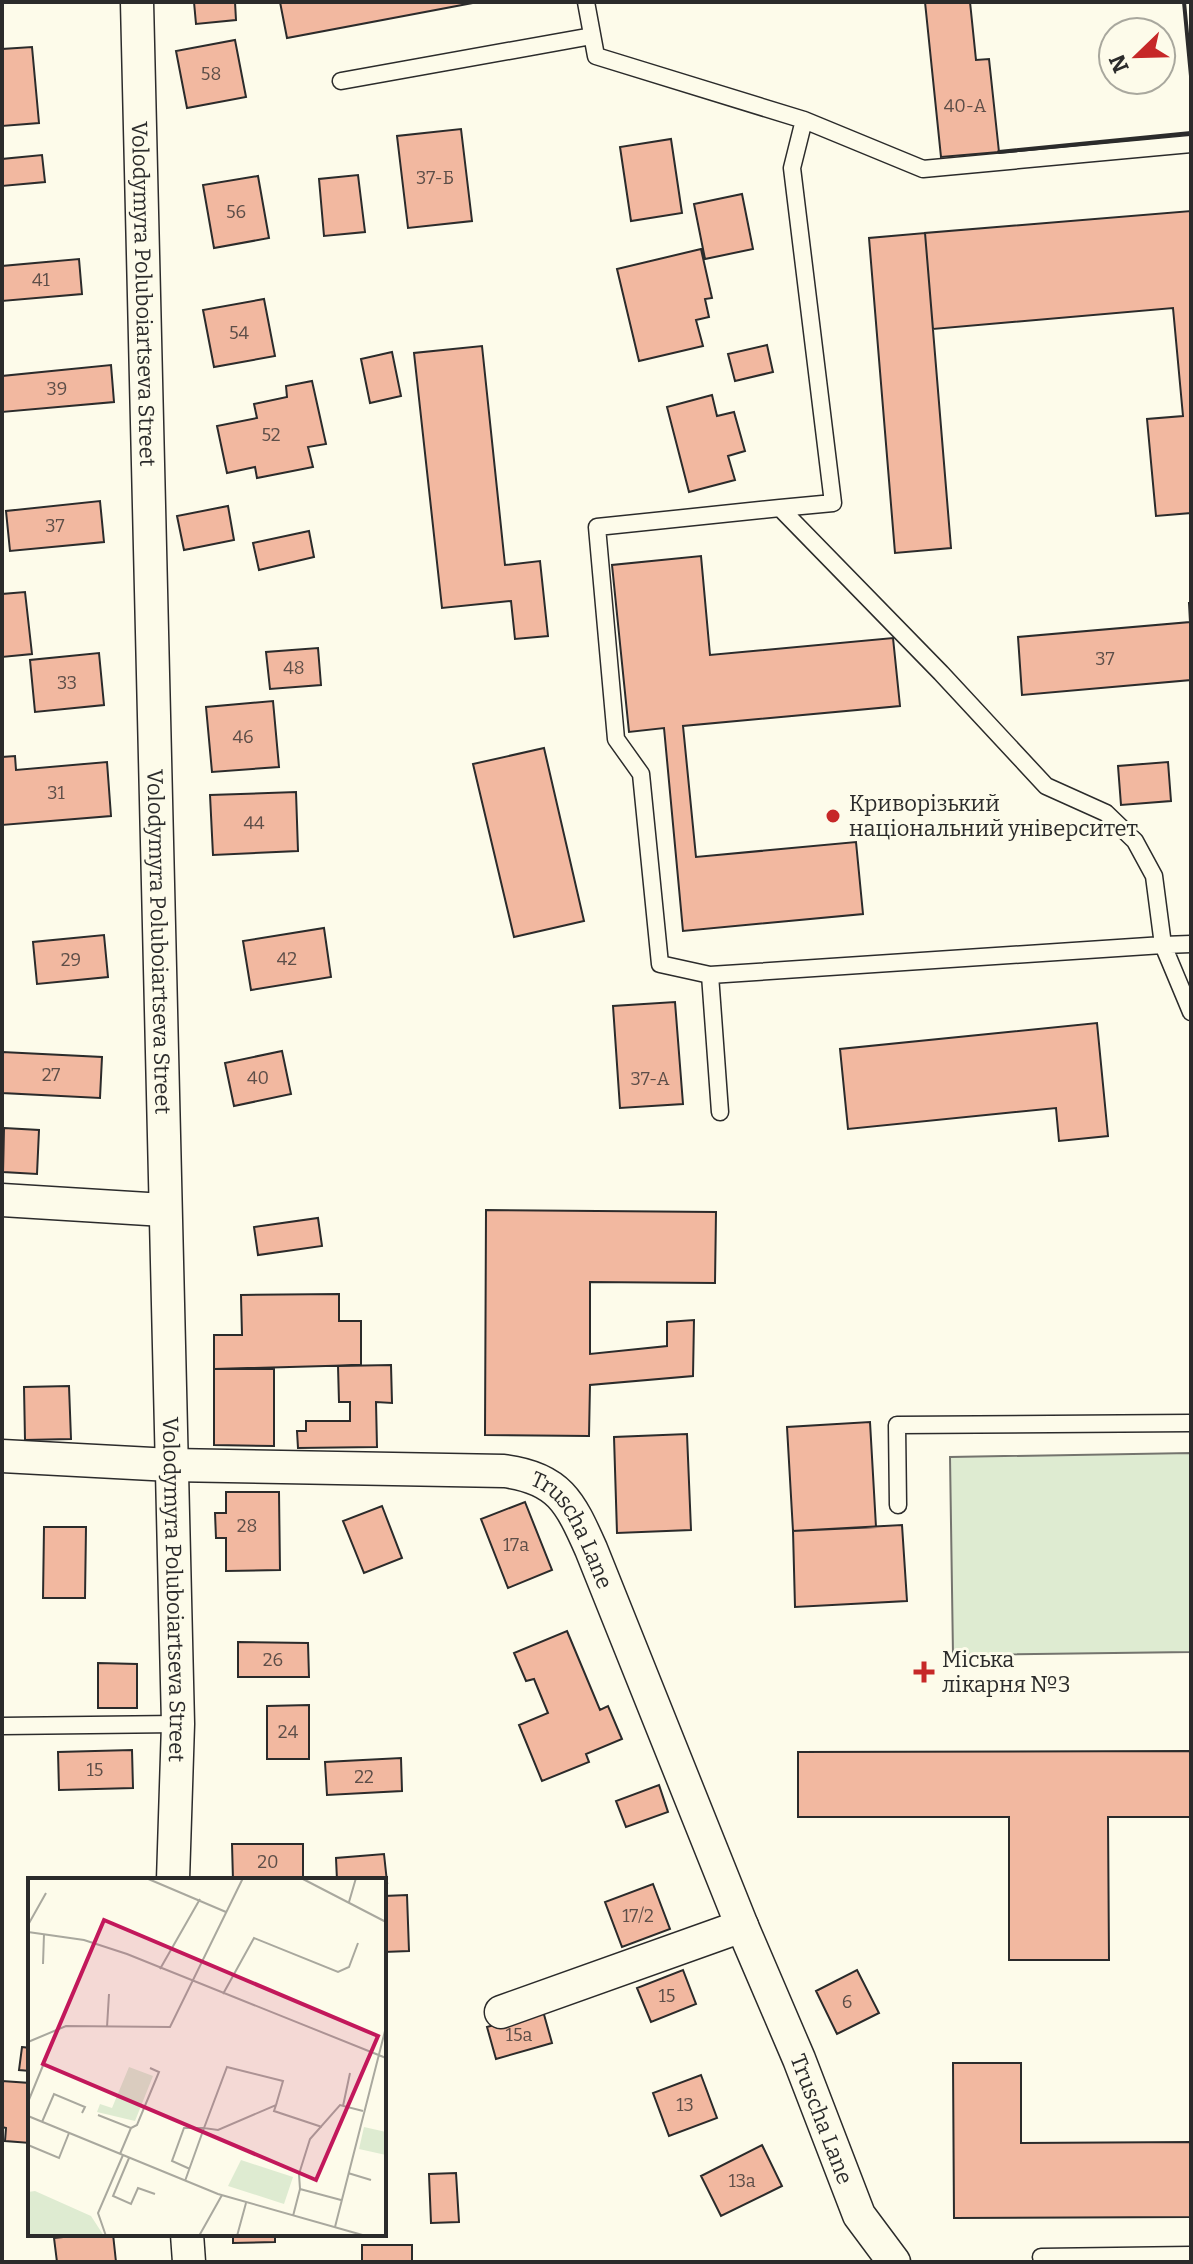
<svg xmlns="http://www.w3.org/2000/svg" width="1193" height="2264" viewBox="0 0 1193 2264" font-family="Bitter,serif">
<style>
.green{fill:#deebd1;stroke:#74746e;stroke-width:2}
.building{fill:#f2b8a0;stroke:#2b2b2b;stroke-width:2}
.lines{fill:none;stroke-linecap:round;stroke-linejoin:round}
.lane-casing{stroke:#2b2b2b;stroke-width:19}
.street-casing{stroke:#2b2b2b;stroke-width:35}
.lane{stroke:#fdfbea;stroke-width:16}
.street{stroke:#fdfbea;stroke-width:32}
.wall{stroke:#2b2b2b;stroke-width:4}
.poi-dot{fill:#c62828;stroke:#fdfbea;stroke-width:3}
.labels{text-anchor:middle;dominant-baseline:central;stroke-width:6;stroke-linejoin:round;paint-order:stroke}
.number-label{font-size:18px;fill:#5d4e48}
.street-label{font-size:22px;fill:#2b2b2b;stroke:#fdfbea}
.poi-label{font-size:22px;fill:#2b2b2b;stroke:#fdfbea;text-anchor:start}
.inset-road{fill:none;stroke:#a9a89e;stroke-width:2}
.view{fill:#c2185b;fill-opacity:0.15;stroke:#c2185b;stroke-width:4}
.inset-edge{fill:none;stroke:#2b2b2b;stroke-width:4}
</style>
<rect width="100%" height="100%" fill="#fdfbea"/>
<path class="green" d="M1191,1453V1652L953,1655L950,1457Z"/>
<path class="building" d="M194,2H235L236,20L196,24Z
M280,2H478L287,38Z
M925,2H970L976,60L989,59L999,152L941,157Z
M235,40L246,97L187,108L176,51Z
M32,47L39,123L2,126V49Z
M461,129L472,221L408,228L397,136Z
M671,139L682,213L631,221L620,147Z
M42,155L45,182L2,186V159Z
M358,175L365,232L324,236L319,179Z
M258,176L269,238L214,248L203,185Z
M742,194L753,249L705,259L694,204Z
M1191,211V513L1156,516L1147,419L1183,416L1173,308L933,329L925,233Z
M925,233L951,548L895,553L869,238Z
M701,249L712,298L705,299L709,317L696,320L703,346L639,361L617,269Z
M79,259L82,294L2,301V266Z
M264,299L275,356L214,367L203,310Z
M767,345L773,372L735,381L728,354Z
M482,346L505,565L540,561L548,636L515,639L511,601L442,608L414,353Z
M392,352L401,396L370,403L361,359Z
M111,365L114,402L2,412V376Z
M312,381L326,444L308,447L313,467L257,478L255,467L227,473L217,426L257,418L254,404L287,397L286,386Z
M712,395L717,416L734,412L745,451L728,456L735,480L689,492L667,407Z
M100,501L104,542L10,551L6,511Z
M228,506L234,540L184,550L177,516Z
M309,531L314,557L259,570L253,543Z
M701,556L710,655L893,638L900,706L683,726L696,857L856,842L863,914L683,931L664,728L629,732L612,565Z
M25,592L32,654L2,657V594Z
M1189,603H1191V680L1022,695L1018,637L1190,622Z
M318,648L321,685L270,689L266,652Z
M99,653L104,705L35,712L30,660Z
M273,701L279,767L212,772L206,707Z
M544,748L584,921L514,937L473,764Z
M15,756L16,770L107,762L111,816L2,825V757Z
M1168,762L1171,801L1121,805L1118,766Z
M296,792L298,851L213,855L210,795Z
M324,928L331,977L251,990L243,941Z
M104,935L108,977L37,984L33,942Z
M675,1002L683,1104L620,1108L613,1006Z
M1097,1023L1108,1136L1059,1141L1056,1108L848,1129L840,1049Z
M282,1051L291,1094L234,1106L225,1063Z
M2,1052L102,1057L100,1098L2,1093Z
M4,1128L39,1130L37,1174L3,1172Z
M486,1210L716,1212L715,1283L590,1282V1354L667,1346V1322L694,1320L693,1376L590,1385L589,1436L485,1435Z
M318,1218L322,1246L258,1255L254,1227Z
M339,1294V1321H361V1365L214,1369V1335H242L241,1295Z
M391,1365L392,1403L376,1402L377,1447L298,1448L297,1431H306V1421H350V1402H339L338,1366Z
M214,1369H274V1446L214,1445Z
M69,1386L71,1439L25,1440L24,1387Z
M870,1422L876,1527L793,1531L787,1427Z
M687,1434L691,1530L617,1533L614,1437Z
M226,1492H279L280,1570L226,1571V1538H216L215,1513H226Z
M525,1502L552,1570L508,1588L481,1519Z
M382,1506L402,1558L364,1573L343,1521Z
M902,1525L907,1601L795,1607L793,1531Z
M44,1527H86L85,1598H43Z
M567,1631L600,1710L608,1706L622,1739L586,1754L589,1762L542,1781L519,1725L548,1713L534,1679L526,1681L514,1653Z
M238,1642L308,1643L309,1677H238Z
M98,1663L137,1664V1708H98Z
M309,1705V1759H267V1706Z
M132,1750L133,1788L59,1790L58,1752Z
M1191,1751V1817H1108L1109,1960H1009V1817H798V1752Z
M401,1758L402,1791L327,1795L325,1762Z
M659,1785L668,1812L626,1827L616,1801Z
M232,1844H303V1880H233Z
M384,1854L387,1882L384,1880H337L336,1858Z
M653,1884L670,1929L622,1947L605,1902Z
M407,1895L409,1951L384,1952V1896Z
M683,1970L696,2004L651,2022L637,1988Z
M857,1970L879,2013L837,2034L816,1991Z
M543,2011L552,2043L496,2059L487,2027Z
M22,2047L30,2048V2071L19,2070Z
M953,2063H1021V2143L1191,2142V2217L954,2218Z
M701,2075L717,2118L669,2136L653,2093Z
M2,2081L30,2083V2143L5,2141L6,2128L2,2127Z
M762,2145L782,2186L721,2216L701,2176Z
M456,2173L459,2222L431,2223L429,2174Z
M91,2234H113L116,2262H57L54,2238Z
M233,2234H275V2242L233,2243Z
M362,2245H412V2262H362Z"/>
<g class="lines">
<g class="lane-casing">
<path id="lane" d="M586,2L596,56L804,120L923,169L1191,144
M341,81L592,36
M804,120L792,168L833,503L780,508L941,673L1046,786L1106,813L1135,841L1154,876L1163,945L1191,944
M780,508L597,527L616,739L641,774L660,964L710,975L1163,945L1191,1012
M710,975L720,1112
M898,1505L897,1425L1191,1423
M2,1726L178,1724
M1041,2257L1191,2255"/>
</g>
<g class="street-casing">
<g id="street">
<path id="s1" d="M137,2L178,1724L173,1880"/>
<path d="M2,1200L164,1210"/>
<path id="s2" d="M2,1456L171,1465L504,1471C559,1478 570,1502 591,1549L742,1926L799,2059L859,2215L894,2262"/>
<path d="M501,2012L742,1926"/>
<path d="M187,2234L189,2262"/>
</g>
</g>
<use href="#lane" class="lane"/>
<use href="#street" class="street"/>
<path class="wall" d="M1184,2L1191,76
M999,152L1191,133"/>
</g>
<g class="poi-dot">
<circle cx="833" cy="816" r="8"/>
<path d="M920 1660h8v8h8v8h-8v8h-8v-8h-8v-8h8z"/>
</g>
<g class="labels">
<g class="number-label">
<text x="211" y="74">58</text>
<text x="965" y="106">40-А</text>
<text x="435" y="178">37-Б</text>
<text x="236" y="212">56</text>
<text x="41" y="280">41</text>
<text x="239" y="333">54</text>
<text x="57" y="389">39</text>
<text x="271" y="435">52</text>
<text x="55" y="526">37</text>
<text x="1105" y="659">37</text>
<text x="294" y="668">48</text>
<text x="67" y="683">33</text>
<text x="243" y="737">46</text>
<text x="56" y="793">31</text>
<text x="254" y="823">44</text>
<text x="287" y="959">42</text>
<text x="71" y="960">29</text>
<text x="51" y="1075">27</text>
<text x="258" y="1078">40</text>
<text x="650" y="1079">37-А</text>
<text x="247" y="1526">28</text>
<text x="516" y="1545">17а</text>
<text x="273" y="1660">26</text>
<text x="288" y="1732">24</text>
<text x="95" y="1770">15</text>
<text x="364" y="1777">22</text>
<text x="268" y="1862">20</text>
<text x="638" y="1916">17/2</text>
<text x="667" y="1996">15</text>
<text x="847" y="2002">6</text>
<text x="519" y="2035">15а</text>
<text x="685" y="2105">13</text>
<text x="742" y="2181">13а</text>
</g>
<g class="street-label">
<text stroke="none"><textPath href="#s1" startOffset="292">Volodymyra Poluboiartseva Street</textPath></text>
<text stroke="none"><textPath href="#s1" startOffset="940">Volodymyra Poluboiartseva Street</textPath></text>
<text stroke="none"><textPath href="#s2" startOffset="600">Truscha Lane</textPath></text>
<text stroke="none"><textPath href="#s1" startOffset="1588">Volodymyra Poluboiartseva Street</textPath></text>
<text stroke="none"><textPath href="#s2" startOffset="1242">Truscha Lane</textPath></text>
</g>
<g class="poi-label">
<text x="849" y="803">Криворізький<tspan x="849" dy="25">національний університет</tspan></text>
<text x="942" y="1659">Міська<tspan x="942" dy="25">лікарня №3</tspan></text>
</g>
</g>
<g transform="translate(28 1878)">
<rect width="358" height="358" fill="#fdfbea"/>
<path d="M101,189L125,198L107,243L69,234L72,226L84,230ZM336,249L358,254V277L331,271ZM213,282L265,299L256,326L200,308ZM7,313L63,338L76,358H0V314Z" fill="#deebd1"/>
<path class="inset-road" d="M118,0L198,34M273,0L358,44M321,24L328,0M0,47L18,15M0,54L56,62L99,76L358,180M15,86L16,56M132,91L172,21M195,116L226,60L310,94L321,89L330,65M79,149L81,116M0,164L38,148L142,149L215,0M0,224L23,168M315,228L322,195M70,237L103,250L92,276M0,238L190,316L338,358M14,244L26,216L57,229L54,235M103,250L109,247L131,194L122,190M0,267L31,280L41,255M101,280L85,318L103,326L110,310L127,316M162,291L144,283L156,250H176L199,189L255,203L248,227M320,295L343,302M157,303L176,250L190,252L248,227L246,233L294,249M272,311L271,296L282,261L312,227L335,233M265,338L272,311L313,322M307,349L358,149M78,358L70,335L95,277M171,358L194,317M209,358L218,325"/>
<path class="view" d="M76,42L350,158L288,302L15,186Z"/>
<rect width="358" height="358" class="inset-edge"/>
</g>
<rect width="1193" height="2264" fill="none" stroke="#2b2b2b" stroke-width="8"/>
<g transform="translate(1137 56) rotate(247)"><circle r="38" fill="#fdfbea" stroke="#a9a89e" stroke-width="2"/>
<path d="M0-6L14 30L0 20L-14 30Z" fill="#c62828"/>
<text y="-12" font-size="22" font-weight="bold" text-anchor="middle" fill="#2b2b2b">N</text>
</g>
</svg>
